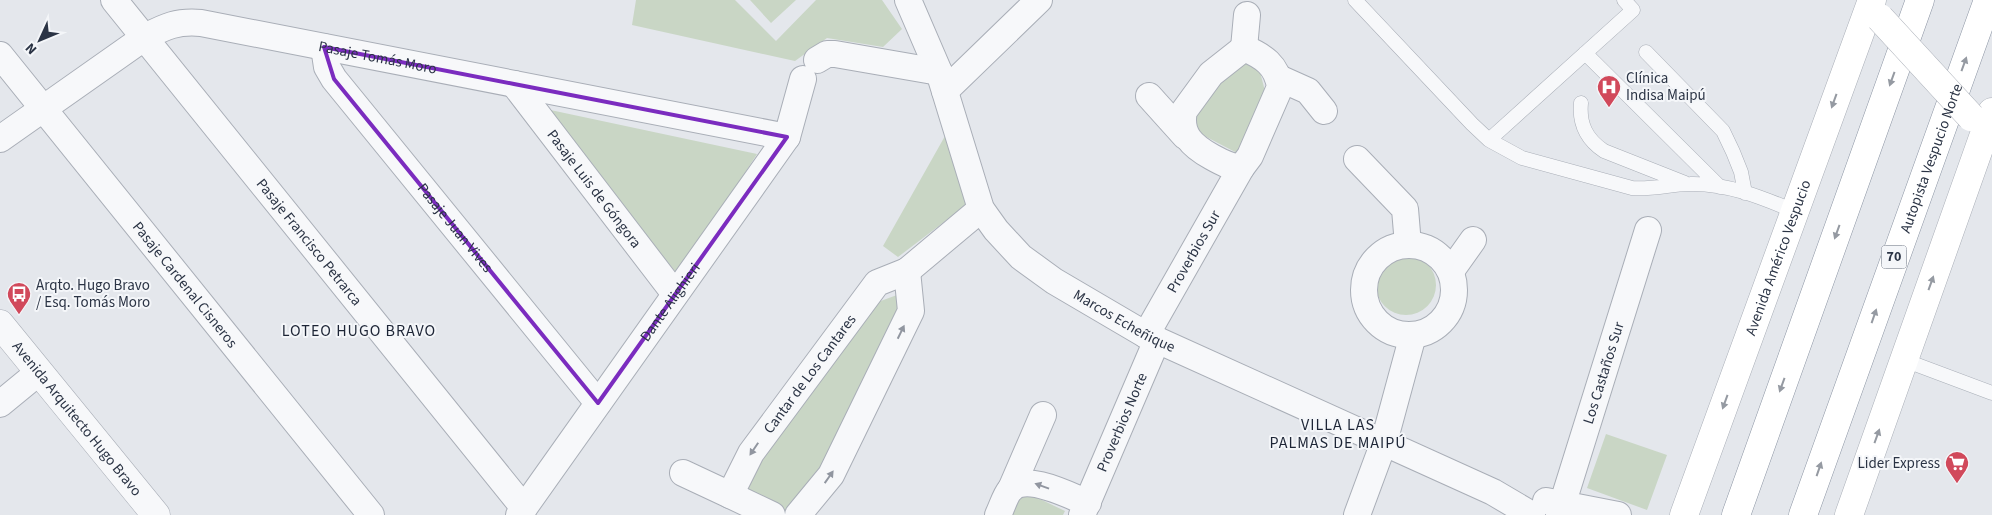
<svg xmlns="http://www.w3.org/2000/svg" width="1992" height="515" viewBox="0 0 1992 515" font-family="'Source Sans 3',sans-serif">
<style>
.green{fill:#c9d6c5}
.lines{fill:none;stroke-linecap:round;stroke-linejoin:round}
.service-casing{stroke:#a9aeb7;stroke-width:15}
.minor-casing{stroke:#a9aeb7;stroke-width:28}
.tertiary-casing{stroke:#a9aeb7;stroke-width:29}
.secondary-casing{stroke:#a9aeb7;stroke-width:29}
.motorway-casing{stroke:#8b94a3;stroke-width:29}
.service{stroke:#f7f8fa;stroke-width:14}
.minor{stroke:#f7f8fa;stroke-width:26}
.tertiary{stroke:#f7f8fa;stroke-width:28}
.secondary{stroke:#fff;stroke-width:28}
.motorway{stroke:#fff;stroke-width:28}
.secondary-bridge-casing{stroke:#a9aeb7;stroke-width:29;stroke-linecap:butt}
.secondary-bridge{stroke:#fff;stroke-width:28}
.oneway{fill:#959aa2}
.oneway2{fill:#9196a0}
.marked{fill:none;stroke:#7b2cbf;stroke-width:4;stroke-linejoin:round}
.labels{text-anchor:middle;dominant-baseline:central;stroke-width:4;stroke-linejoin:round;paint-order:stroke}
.shield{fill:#f4f6f9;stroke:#676e7b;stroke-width:1}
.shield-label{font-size:14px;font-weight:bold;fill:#2b3445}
.street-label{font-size:15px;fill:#2b3445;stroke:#f4f6f9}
.poi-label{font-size:15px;fill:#2b3445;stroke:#f4f6f9;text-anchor:start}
.neighbourhood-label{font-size:16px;letter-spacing:1px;fill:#1d2536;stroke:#f4f6f9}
</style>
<rect width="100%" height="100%" fill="#e4e7ec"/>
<path class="green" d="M636,0H735L776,41L816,0H882L902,29L883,47L827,38L795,61L632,25Z
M750,0H796L771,23Z
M1240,64H1258L1266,95L1237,153L1197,132L1193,116L1217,86Z
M541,108L757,154L679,276Z
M945,136L969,203L898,257L883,246Z
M1376 285a30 30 0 1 1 60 0a30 30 0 1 1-60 0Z
M897,295L902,312L825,468L789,512L746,491L759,459L878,302Z
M1606,434L1667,455L1647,510L1587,488Z
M1021,490L1065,511L1063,515H1009Z"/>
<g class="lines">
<g class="service-casing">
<path id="service" d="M1355,0L1472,124L1489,140L1522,158L1632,188C1652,190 1670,184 1690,184C1726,183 1761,197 1794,211
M1646,52L1723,131L1733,152L1741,172L1745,193
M1585,53L1720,187
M1581,103C1579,124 1586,139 1604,151L1685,183
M1489,140L1633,10L1624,0
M1904,360L1992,393"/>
</g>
<g class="minor-casing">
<g id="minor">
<path id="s1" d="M114,0L524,508"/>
<path id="s2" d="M908,0L939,72L981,209L996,230L1021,257L1054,281L1146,335L1493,492L1532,515"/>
<path id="s3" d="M324,47L327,67L334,79L598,403"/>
<path d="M1244,48C1263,56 1277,65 1280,87L1250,156L1241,168C1230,167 1221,162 1212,157C1192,146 1179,134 1184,111L1211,74Z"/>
<path d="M1244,48L1247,15"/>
<path id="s4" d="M0,55L371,515"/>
<path d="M817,60L827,54H835L939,72"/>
<path d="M1279,78L1308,91L1324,111"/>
<path id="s5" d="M514,84L675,294"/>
<path d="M945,91L1039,0"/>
<path d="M1149,96L1185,136"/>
<path id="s6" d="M0,139L145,37C166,26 177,21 201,23L787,137"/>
<path d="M1357,159L1405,209L1408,245"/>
<circle cx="1409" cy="290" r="45"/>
<path d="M907,271L981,209"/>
<path d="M1451,271L1473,240"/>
<path id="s7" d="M1146,335L1241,168"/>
<path d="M0,404L39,372"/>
<path d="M683,473L730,495"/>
<path d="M1011,489L1043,415"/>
<path d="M1546,501L1618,515"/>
<path id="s8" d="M519,515L787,137L803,79"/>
<path id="s9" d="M772,515L730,495L751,453L877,283L907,271L911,311L831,475L798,515"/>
<path d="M998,515C1002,507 1005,496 1010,490C1026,472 1070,496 1088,503"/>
<path id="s10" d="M1082,515L1157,340"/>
<path d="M1357,515L1384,442L1413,335"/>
<path id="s11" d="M1559,515L1648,230"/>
</g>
</g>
<g class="tertiary-casing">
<g id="tertiary">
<path id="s12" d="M0,324L156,515"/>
</g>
</g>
<g class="secondary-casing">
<g id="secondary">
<path id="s13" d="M1684,515L1872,0"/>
<path d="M1849,515L1992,112"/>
</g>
</g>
<g class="motorway-casing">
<g id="motorway">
<path d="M1736,515L1920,0"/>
<path id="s14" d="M1803,515L1988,0"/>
</g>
</g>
<use href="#service" class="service"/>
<use href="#minor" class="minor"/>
<use href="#tertiary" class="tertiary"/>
<use href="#secondary" class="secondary"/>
<use href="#motorway" class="motorway"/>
<g class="secondary-bridge-casing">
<path id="secondary-bridge" d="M1880,18L1971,117"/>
</g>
<use href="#secondary-bridge" class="secondary-bridge"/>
</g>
<defs><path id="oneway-solid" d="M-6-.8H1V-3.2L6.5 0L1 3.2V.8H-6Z" transform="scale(1.25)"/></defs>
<g class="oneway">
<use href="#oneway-solid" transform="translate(1964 64) rotate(-70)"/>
<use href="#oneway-solid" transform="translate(1892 79) rotate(110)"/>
<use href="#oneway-solid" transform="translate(1834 101) rotate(110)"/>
<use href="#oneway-solid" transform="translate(1837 232) rotate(110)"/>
<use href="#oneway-solid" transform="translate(1931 283) rotate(-70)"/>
<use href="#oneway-solid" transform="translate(1874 316) rotate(-71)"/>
<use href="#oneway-solid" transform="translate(1782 385) rotate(110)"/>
<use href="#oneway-solid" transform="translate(1725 402) rotate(110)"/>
<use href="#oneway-solid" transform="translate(1877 436) rotate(-70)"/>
<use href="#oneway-solid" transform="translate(1819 469) rotate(-71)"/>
</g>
<g class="oneway2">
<use href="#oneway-solid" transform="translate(901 332) rotate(-64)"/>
<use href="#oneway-solid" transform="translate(754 449) rotate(124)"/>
<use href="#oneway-solid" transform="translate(829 477) rotate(-55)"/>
<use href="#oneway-solid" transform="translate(1042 486) rotate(-160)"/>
</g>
<path class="marked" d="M324,47L514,84L787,137L598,403L334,79Z"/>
<defs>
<g id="hospital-pin" transform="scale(1.25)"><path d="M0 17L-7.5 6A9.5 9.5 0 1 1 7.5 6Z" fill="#d1495b" stroke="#f4f6f9"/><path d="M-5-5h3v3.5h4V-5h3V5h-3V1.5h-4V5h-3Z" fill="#fff"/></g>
<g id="bus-pin" transform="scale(1.25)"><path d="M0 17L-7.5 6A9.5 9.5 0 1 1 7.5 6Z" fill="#d1495b" stroke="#f4f6f9"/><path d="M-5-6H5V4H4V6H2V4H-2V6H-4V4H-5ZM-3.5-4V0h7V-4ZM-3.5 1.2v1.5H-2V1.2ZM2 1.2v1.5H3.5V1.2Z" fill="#fff"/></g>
<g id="supermarket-pin" transform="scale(1.25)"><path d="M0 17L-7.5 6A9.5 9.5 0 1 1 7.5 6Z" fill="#d1495b" stroke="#f4f6f9"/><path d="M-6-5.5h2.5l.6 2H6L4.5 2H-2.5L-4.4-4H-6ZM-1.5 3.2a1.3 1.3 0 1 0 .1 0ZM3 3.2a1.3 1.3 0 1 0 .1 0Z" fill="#fff"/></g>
</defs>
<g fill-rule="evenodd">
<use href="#hospital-pin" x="1609" y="87"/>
<use href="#bus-pin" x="19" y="294"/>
<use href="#supermarket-pin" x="1957" y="463"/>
</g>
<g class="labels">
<rect class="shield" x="1881.5" y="245.5" width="25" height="23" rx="4"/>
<g class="shield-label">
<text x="1894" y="257">70</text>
</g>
<g class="street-label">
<text stroke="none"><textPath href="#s6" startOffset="416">Pasaje Tomás Moro</textPath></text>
<text stroke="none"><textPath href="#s14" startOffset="379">Autopista Vespucio Norte</textPath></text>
<text stroke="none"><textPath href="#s5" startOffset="132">Pasaje Luis de Góngora</textPath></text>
<text stroke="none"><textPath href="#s3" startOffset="226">Pasaje Juan Vives</textPath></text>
<text stroke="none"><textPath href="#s1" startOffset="311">Pasaje Francisco Petrarca</textPath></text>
<text stroke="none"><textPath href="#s7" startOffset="96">Proverbios Sur</textPath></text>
<text stroke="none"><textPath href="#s13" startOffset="274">Avenida Américo Vespucio</textPath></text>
<text stroke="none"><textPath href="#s4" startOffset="295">Pasaje Cardenal Cisneros</textPath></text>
<text stroke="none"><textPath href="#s8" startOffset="261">Dante Alighieri</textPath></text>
<text stroke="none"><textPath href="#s2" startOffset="406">Marcos Echeñique</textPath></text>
<text stroke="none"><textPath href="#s11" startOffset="149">Los Castaños Sur</textPath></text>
<text stroke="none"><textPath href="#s9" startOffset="192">Cantar de Los Cantares</textPath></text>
<text stroke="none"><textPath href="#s12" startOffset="122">Avenida Arquitecto Hugo Bravo</textPath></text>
<text stroke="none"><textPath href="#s10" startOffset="101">Proverbios Norte</textPath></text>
</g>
<g class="poi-label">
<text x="1626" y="78">Clínica<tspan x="1626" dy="17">Indisa Maipú</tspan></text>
<text x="36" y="285">Arqto. Hugo Bravo<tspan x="36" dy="17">/ Esq. Tomás Moro</tspan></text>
<text x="1940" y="463" text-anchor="end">Lider Express</text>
</g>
<g class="neighbourhood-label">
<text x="359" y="331">LOTEO HUGO BRAVO</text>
<text x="1338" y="425">VILLA LAS<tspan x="1338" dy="18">PALMAS DE MAIPÚ</tspan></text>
</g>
</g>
<g transform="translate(40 40) rotate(226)" stroke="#f4f6f9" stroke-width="4" paint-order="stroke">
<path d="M0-4L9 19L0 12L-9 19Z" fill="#2b3445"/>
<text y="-8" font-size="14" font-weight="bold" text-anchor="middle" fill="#2b3445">N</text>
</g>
</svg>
